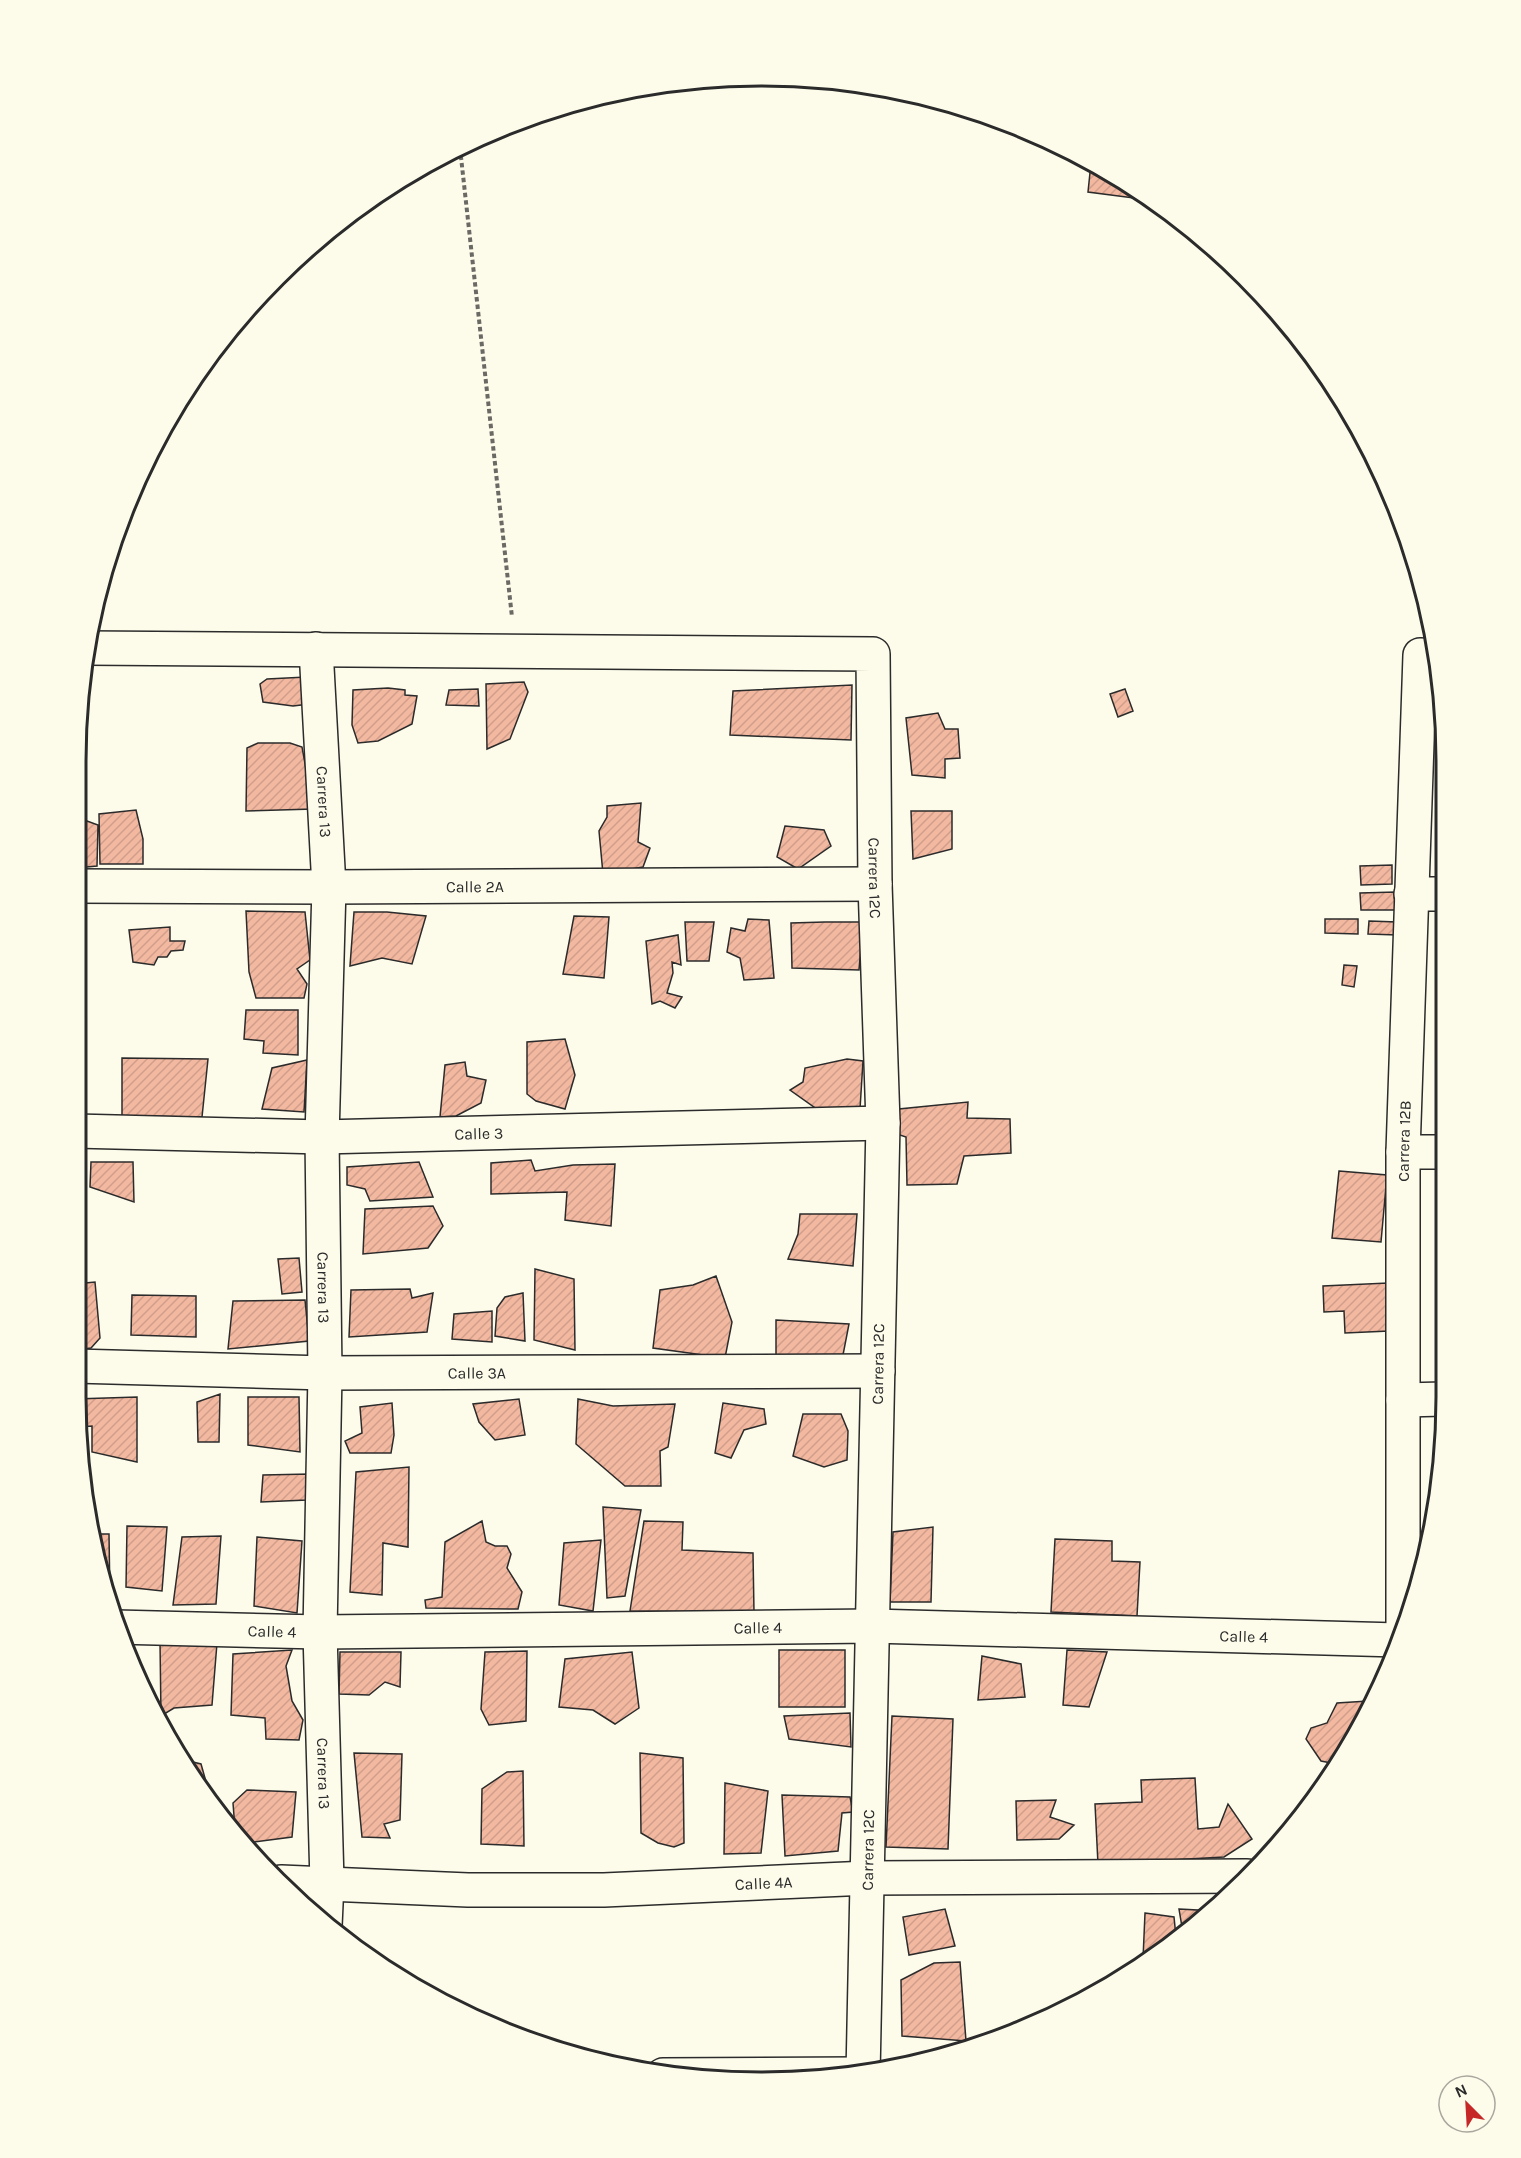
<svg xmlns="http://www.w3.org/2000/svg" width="1521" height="2158" viewBox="0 0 1521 2158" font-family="Karla,sans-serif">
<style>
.building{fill:url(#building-hatch);stroke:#2b2b2b;stroke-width:1.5}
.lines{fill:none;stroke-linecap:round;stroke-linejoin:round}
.minor-casing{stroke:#2b2b2b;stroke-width:36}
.path{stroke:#6a6964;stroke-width:4;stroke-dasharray:4.5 3;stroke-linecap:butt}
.minor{stroke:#fdfbea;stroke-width:33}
.labels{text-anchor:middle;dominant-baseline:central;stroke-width:4.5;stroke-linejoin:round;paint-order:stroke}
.street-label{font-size:16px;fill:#2b2b2b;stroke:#fdfbea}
.rim{fill:none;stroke:#2b2b2b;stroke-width:3}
</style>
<defs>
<pattern id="building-hatch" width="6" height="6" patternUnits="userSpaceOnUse" patternTransform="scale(1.5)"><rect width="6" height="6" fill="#f2b8a0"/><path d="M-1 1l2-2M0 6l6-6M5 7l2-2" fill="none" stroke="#d09e8a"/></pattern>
</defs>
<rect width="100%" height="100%" fill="#fdfbea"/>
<path class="building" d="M1091,163L1149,199V200L1088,192Z
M306,677L309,704L293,706L263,702L260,684L267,679Z
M524,682L528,692L510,739L487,749L486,684Z
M852,685L851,740L730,735L733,691Z
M388,688L405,690V695L417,696L412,724L378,741L358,743L352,725L353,690Z
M478,689L479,706L446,705L449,690Z
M1125,689L1133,711L1118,717L1110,694Z
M938,713L945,729H958L960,758L945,759V778L912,775L906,718Z
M258,743H290L302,747L306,769L312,771L313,809L246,811L247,748Z
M641,803L638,842L650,848L643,867L603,874L599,831L607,817V806Z
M136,810L143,839V864H100L99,814Z
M911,811H952V849L913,859Z
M75,821H87L98,825L97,866L76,868Z
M785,826L824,830L831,846L798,869L777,857Z
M1392,865V884L1361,885L1360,866Z
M1396,892V910H1361L1360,893Z
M246,911L305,912L310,960L297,969L307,984L304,998H256L249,972Z
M354,912H387L426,916L412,964L382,958L350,966Z
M574,916L609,917L604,978L563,974Z
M748,919L769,920L774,978L744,980L740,958L727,952L731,928L745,931Z
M1325,919H1358V934L1325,933Z
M1369,921L1397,922V935L1368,934Z
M685,922H714L709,961H687Z
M825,922H863L859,970L792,968L791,923Z
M170,927V941H185L183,950L171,951L167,957H158L154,965L133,962L129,930Z
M678,935L681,965L672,962L673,973L667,993L682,997L675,1008L660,1001L652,1004L646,941Z
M1344,965L1357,966L1354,987L1342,985Z
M246,1010H298V1055L263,1053L264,1041L244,1039Z
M565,1039L575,1075L565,1109L536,1101L527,1094V1042Z
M122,1058L208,1059L202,1117L122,1116Z
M847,1059L863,1061L860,1109L838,1124L790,1090L803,1082L805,1068Z
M307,1060L304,1112L262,1109L272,1068Z
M465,1062L467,1076L486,1080L481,1103L456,1116L440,1117L445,1065Z
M968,1102L967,1118L1010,1119L1011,1153L964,1156L957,1184L907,1185L906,1137L897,1134L899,1109Z
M531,1160L535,1171L573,1165L615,1164L611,1226L565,1220L567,1192L491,1194V1163Z
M91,1162H133L134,1202L90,1187Z
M419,1162L433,1197L370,1201L365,1189L347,1185V1167Z
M1339,1171L1387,1175L1381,1242L1332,1238Z
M433,1206L443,1226L428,1248L363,1254L365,1209Z
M800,1214H857L853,1266L788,1259L798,1234Z
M299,1258L302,1292L282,1294L278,1259Z
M535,1269L574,1279L575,1350L534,1340Z
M716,1276L732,1322L725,1358L653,1348L660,1290L693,1285Z
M95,1282L100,1338L91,1348L75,1350V1284Z
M1388,1283L1389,1331L1345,1333L1344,1311L1324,1312L1323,1286Z
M410,1289L412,1298L433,1293L427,1332L349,1337L351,1290Z
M523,1293L525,1341L495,1336L497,1308L505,1297Z
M132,1295L196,1296V1337L131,1335Z
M305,1300L309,1341L228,1349L233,1301Z
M492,1311V1342L452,1339L454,1314Z
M776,1320L849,1324L843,1355L776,1359Z
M220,1394L219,1442H198L197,1402Z
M137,1397V1462L92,1452V1426L79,1427L75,1399Z
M248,1397H299L300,1452L248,1445Z
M519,1399L525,1435L495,1440L479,1422L473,1404Z
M578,1399L613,1406L675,1404L668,1447L660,1451L661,1486H625L576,1444Z
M392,1403L394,1435L391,1453H350L345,1441L362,1433L360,1407Z
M723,1403L764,1409L766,1424L744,1430L731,1458L715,1453Z
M803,1414H841L848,1431L847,1460L824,1467L793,1456Z
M409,1467L408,1547L383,1543L382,1595L350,1592L356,1472Z
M310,1474L307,1500L261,1502L263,1475Z
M603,1507L641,1510L625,1596L607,1598Z
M482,1521L486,1542L495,1546H507L511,1554L507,1568L522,1592L518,1609L426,1608L425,1600L442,1597L445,1542Z
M644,1521L683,1522L682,1550L753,1553L754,1612L630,1611Z
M127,1526L167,1527L162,1591L126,1587Z
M933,1527L931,1602H890L893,1532Z
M93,1534H109L110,1600H107L98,1575Z
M221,1536L216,1604L173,1605L182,1537Z
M257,1537L302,1541L297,1613L254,1606Z
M1055,1539L1112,1541V1561L1140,1562L1137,1616L1051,1612Z
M601,1540L593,1611L559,1605L564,1543Z
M160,1642L217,1643L212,1705L174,1708L161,1716Z
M292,1650L286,1666L292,1701L303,1720L299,1740L266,1739L265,1718L231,1715L233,1654Z
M779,1650H845V1707H779Z
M1067,1650L1107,1652L1089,1707L1063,1705Z
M527,1651L526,1721L489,1725L481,1709L485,1652Z
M340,1652H401L400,1687L385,1682L369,1695L339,1694Z
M632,1652L639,1708L615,1724L593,1710L559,1707L565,1659Z
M982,1656L1021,1664L1025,1697L978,1700Z
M1368,1701L1371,1707L1336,1764L1321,1761L1306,1739L1311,1728L1327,1723L1337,1703Z
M850,1713L851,1747L789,1739L784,1716Z
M892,1716L953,1719L948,1849L886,1847Z
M354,1753L402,1754L400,1820L384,1824L390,1838L362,1837Z
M640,1753L683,1758L684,1843L674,1847L658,1843L641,1833Z
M180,1759L201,1764L212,1803L190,1778Z
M523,1771L524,1846L481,1844L482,1789L507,1772Z
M1195,1778L1198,1829L1219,1827L1228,1804L1252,1839L1224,1857L1098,1864L1095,1804L1142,1802L1141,1780Z
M725,1783L768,1791L761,1853L724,1854Z
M247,1790L296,1792L292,1837L247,1843L235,1829L233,1803Z
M782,1795L850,1797L853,1812L842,1813L838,1851L785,1856Z
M1056,1800L1050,1817L1074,1825L1059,1839L1017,1840L1016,1801Z
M945,1909L955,1946L909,1955L903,1917Z
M1179,1909L1215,1911L1183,1933Z
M1145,1913L1174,1917L1176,1937L1143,1959Z
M960,1962L966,2041L902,2036L901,1980L934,1963Z"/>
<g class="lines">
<g class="minor-casing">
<g id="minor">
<path id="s1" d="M86,648L873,654L875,884L883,1123L863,2074"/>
<path id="s2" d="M316,649L329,887L322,1137L325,1373L320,1632L327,1882L325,1926"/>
<path id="s3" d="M75,886L329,887L875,884"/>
<path d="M1411,894H1441"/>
<path id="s4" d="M75,1131L322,1137L883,1123"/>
<path d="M1403,1152H1443"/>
<path id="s5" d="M75,1366L325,1373L878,1371"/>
<path d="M1403,1400L1444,1399"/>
<path id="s6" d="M116,1627L320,1632L872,1626L1398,1640"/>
<path id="s7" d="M1403,1627V1152L1420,655L1437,656"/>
<path id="s8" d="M281,1882L468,1890H604L868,1878L1247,1876"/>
<path d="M663,2075L861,2074"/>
</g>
</g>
<path class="path" d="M460,148L512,617"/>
<use href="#minor" class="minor"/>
</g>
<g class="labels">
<g class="street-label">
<text stroke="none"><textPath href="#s2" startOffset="153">Carrera 13</textPath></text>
<text stroke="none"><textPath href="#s1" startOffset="1011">Carrera 12C</textPath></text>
<text stroke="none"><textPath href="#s3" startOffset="400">Calle 2A</textPath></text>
<text stroke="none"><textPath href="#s4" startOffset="404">Calle 3</textPath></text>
<text stroke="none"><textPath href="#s7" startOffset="486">Carrera 12B</textPath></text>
<text stroke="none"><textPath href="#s2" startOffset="639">Carrera 13</textPath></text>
<text transform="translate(878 1364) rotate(-89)">Carrera 12C</text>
<text stroke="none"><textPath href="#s5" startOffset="402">Calle 3A</textPath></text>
<text stroke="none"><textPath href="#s6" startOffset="642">Calle 4</textPath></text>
<text stroke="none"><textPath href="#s6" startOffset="156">Calle 4</textPath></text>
<text stroke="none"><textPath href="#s6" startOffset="1128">Calle 4</textPath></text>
<text stroke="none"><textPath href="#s2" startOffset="1125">Carrera 13</textPath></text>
<text transform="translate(868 1850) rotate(-89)">Carrera 12C</text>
<text stroke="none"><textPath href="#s8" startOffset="483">Calle 4A</textPath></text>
</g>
</g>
<path d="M0 0H1521V2158H0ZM761 86H761A675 675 0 0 1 1436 761V1397A675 675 0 0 1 761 2072H761A675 675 0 0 1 86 1397V761A675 675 0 0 1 761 86Z" fill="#fdfbea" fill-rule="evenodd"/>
<path class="rim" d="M761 86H761A675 675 0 0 1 1436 761V1397A675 675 0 0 1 761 2072H761A675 675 0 0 1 86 1397V761A675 675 0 0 1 761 86Z"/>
<g transform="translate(1467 2104) rotate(336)"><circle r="28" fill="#fdfbea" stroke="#a9a89e" stroke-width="1.5"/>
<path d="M0-4.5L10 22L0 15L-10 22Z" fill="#c62828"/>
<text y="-9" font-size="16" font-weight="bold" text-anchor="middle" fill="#2b2b2b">N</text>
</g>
</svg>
